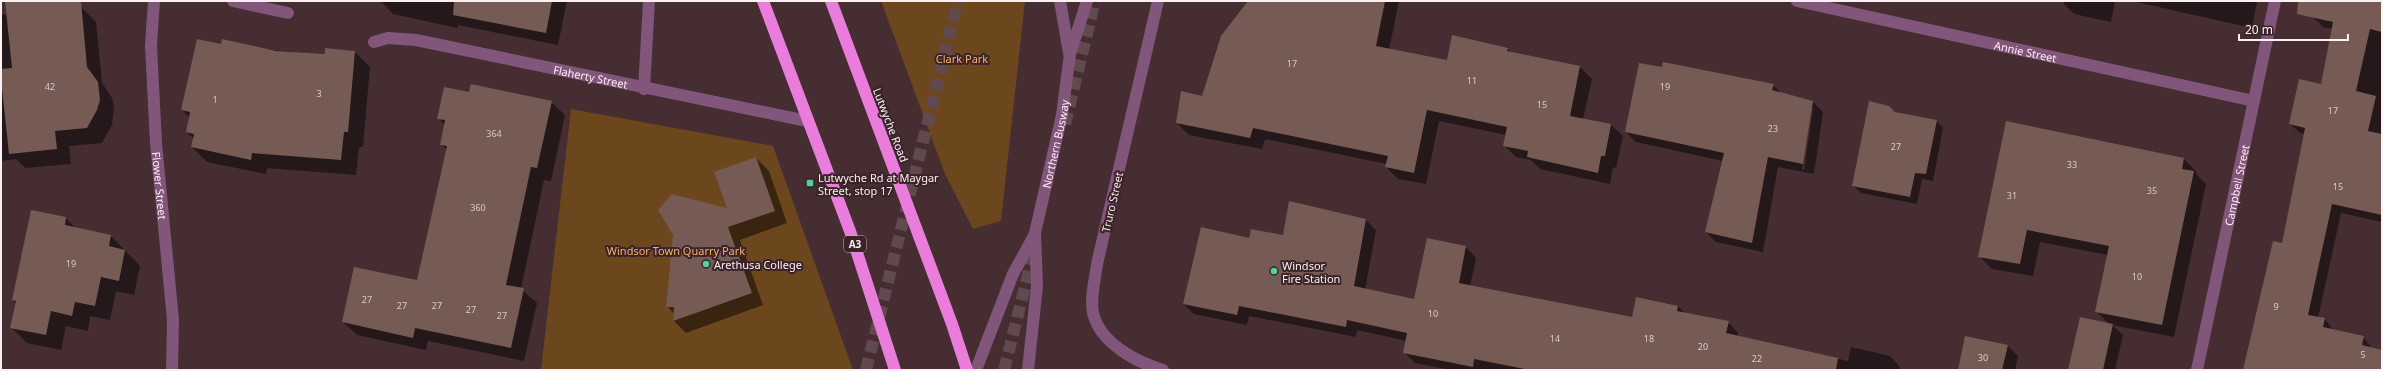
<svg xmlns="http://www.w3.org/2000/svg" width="2383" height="371" viewBox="0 0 2383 371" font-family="'Noto Sans',sans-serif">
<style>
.green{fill:#6c471d}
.shadow{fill:#0007;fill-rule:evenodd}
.building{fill:#765b54}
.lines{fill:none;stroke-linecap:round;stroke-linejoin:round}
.highway-tunnel{stroke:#614a4f;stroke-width:12;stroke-dasharray:12 6;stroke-linecap:butt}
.lane{stroke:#82557b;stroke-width:12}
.street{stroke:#82557b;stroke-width:12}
.highway{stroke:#ea7cdc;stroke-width:12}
.poi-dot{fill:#4ed39a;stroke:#3a2329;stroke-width:1.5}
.labels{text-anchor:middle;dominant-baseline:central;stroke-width:4;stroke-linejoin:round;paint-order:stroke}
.number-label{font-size:9px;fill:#dbcbcb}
.shield{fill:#3a2329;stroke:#c2b2b6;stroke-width:1}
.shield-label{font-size:10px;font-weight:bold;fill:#fdf0f3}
.street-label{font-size:11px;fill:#fdf0f3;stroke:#3a2329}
.park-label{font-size:11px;fill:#f5b26a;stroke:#3a2329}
.poi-label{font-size:11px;fill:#fdf0f3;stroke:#3a2329;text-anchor:start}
</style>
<rect width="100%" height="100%" fill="#452d32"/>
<path class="green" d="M881,1H1025L1001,221L973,229L945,174Z
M571,109L773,146L853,370H541Z"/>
<path class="shadow" d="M381,1H567L558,45L458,25V28L393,14Z
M1246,1H1399L1389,50L1447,61L1507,49L1511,53L1580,67L1592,79L1583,119L1611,125L1623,136L1616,168L1613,167L1610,184L1540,169L1531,160L1516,157L1504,145L1506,135L1439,121L1426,184L1398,179L1386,167L1387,164L1265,139L1262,149L1189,135L1177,123L1203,97L1246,5Z
M2064,1H2115L2111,22L2074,14L2064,4Z
M2132,1H2257L2252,28Z
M2316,1H2382V222L2341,213L2318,318L2325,319L2334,331L2363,337L2372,348L2382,351V370H2245L2282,244L2305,134L2300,133L2290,124L2322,85L2333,29L2323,27L2313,17Z
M81,7L96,22L102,83L112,98L114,106L112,125L102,143L69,146L71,164L25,168L16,159L1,161V15Z
M221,45L326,55L355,52L370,67L363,147H359L356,175L267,168L266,174L207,162L192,147L194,139L187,132L190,118L182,110Z
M1773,85L1782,94L1813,102L1823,112L1814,174L1778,167L1763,252L1716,242L1706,232L1723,161L1636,142L1626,132ZM1811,108H1813L1804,170L1802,169Z
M470,93L551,102L565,115L551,181L544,180L521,289L537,303L524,361L428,341L426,350L357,335L343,322L418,282L447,150L441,144L445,125L438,118Z
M1895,113L1936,120L1943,128L1933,181L1922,179L1917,204L1861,193L1854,186Z
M2007,122L2184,159L2196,171V174L2206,184L2174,337L2112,325L2123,335L2115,370H2069L2109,324L2096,311L2108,255L2040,242L2033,276L1992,269L1979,256Z
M756,158L769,171L787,223L740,240L763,305L686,333L674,321V314L667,306L728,209Z
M1290,203L1366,220L1376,230L1365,290L1415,300L1466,247L1476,258L1470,286L1633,318L1678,306L1685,313L1728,322L1738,333V336L1848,361L1851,347L1890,356L1900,367L1899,370H1451L1415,363L1404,352L1407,341L1357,330L1356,337L1249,316L1247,325L1194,314L1184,304L1250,239L1284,237Z
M66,218L76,229L111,236L140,266L134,295L116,291L110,320L90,316L88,331L66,326L61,350L27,343L12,328L17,304L13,300Z
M2007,345L2018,356L2015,370H1959Z"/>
<path class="building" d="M5,1H81L87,67L98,82L100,100L97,110L87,128L55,131L57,149L9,154L1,79V69L12,68Z
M454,1H552L546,33L453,15Z
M1248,1H1385L1376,46L1447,60L1452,35L1508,48L1507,51L1580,66L1570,116L1611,124L1605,156H1601L1598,173L1527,157L1528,151L1503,146L1507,127L1427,110L1414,173L1385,167L1388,156L1253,128L1250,138L1176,123L1181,91L1202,96L1221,36Z
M2298,1H2382V32L2370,29L2356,91L2376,96L2368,131L2382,134V215L2332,204L2308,315L2325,318L2323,327L2364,336L2362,345L2382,350V370H2243L2273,241L2282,243L2305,128L2289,124L2299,79L2321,84L2333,22L2297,14Z
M197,39L221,44L222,39L276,51L325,54V48L355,51L348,132H344L341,160L252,153L251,160L191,147L194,134L186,132L190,112L181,110Z
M1663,62L1774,84L1772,90L1813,101L1803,164L1768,157L1752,243L1705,232L1724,153L1625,132L1639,63L1662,67Z
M471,84L552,101L537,168L531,167L506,285L524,288L511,348L415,328L413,338L342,322L354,267L417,280L447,146L440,145L445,120L437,119L444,87L469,92Z
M1869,101L1889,106L1895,112L1937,120L1926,174L1915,173L1910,197L1852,186Z
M2006,121L2184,158L2182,169L2194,171L2162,325L2095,312L2109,246L2027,230L2020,264L1978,257Z
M756,157L775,211L728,227L752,293L673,321L674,307H666L673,235L658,210L672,194L727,208L714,172Z
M1289,201L1366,219L1354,286L1414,299L1427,238L1466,246L1459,283L1632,317L1636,297L1678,306L1677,311L1729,321L1726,333L1838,358L1836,370H1530L1474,359L1473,367L1403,353L1407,333L1347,320L1346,327L1239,306L1237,315L1183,304L1201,227L1249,238L1251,229L1283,235Z
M31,210L66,217L65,225L111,235L109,246L125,250L119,281L101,277L95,306L75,302L72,316L51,311L46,335L10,328L16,301L12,300Z
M2080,317L2113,324L2103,370H2068Z
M1965,336L2008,345L2002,370H1958Z"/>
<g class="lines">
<path class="highway-tunnel" d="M1065,124L1095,1
M866,370L958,1
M1004,370L1034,251"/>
<g class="lane">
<path d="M1060,1L1069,53"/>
<path d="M644,89L649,1"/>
<path d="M976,370L1013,274L1035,234"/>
<path id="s1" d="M1028,370L1037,286L1035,233L1062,115L1070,54L1087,1"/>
</g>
<g class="street">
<path id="s2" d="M154,1L151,46L156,143L173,320L172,370"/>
<path d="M233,1L288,13"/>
<path d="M1158,1L1097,264C1095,280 1090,297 1093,313C1100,343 1136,362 1163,370"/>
<path id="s3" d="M1797,1L2254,101"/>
<path id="s4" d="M374,42L388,38L416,40L807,121"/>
<path id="s5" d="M2197,370L2275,1"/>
</g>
<path class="highway" d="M763,1L850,231L895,370
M831,1L952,324L967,370"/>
</g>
<g class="poi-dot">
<rect x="806" y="179" width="8" height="8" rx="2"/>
<circle cx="706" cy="264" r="4"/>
<circle cx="1274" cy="271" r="4"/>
</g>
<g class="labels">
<g class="number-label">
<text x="1292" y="63">17</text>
<text x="1472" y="80">11</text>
<text x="50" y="86">42</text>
<text x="1665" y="86">19</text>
<text x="319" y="93">3</text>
<text x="215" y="99">1</text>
<text x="1542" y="104">15</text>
<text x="2333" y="110">17</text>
<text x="1773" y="128">23</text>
<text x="494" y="133">364</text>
<text x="1896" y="146">27</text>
<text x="2072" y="164">33</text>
<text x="2338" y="186">15</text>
<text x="2152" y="190">35</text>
<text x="2012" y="195">31</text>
<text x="478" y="207">360</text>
<text x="71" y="263">19</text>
<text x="2137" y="276">10</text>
<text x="367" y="299">27</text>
<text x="402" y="305">27</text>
<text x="437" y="305">27</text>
<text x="2276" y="306">9</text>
<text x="471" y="309">27</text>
<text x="1433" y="313">10</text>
<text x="502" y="315">27</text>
<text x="1555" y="338">14</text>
<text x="1649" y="338">18</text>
<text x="1703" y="346">20</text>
<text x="2363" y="354">5</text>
<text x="1983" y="357">30</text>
<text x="1757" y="358">22</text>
</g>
<rect class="shield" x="844" y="236" width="22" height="16" rx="3"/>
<g class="shield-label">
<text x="855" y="244">A3</text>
</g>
<g class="street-label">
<text stroke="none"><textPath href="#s3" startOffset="234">Annie Street</textPath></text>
<text stroke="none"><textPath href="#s4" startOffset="221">Flaherty Street</textPath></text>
<text transform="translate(891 125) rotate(69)">Lutwyche Road</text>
<text stroke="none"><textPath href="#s1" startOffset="229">Northern Busway</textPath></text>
<text stroke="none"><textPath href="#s2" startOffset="185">Flower Street</textPath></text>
<text stroke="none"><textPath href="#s5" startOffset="189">Campbell Street</textPath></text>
<text transform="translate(1112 202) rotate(-77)">Truro Street</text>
</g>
<g class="park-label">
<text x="962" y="58">Clark Park</text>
<text x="676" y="250">Windsor Town Quarry Park</text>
</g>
<g class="poi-label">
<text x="818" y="177">Lutwyche Rd at Maygar<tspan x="818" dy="13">Street, stop 17</tspan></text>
<text x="714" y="264">Arethusa College</text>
<text x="1282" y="265">Windsor<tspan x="1282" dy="13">Fire Station</tspan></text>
</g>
</g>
<rect width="2383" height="371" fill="none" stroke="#fdf0f3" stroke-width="4"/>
<path d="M2239 34v6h109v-6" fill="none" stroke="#fdf0f3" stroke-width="2"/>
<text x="2245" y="34" font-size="12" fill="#fdf0f3" stroke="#3a2329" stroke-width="3" paint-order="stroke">20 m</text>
</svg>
